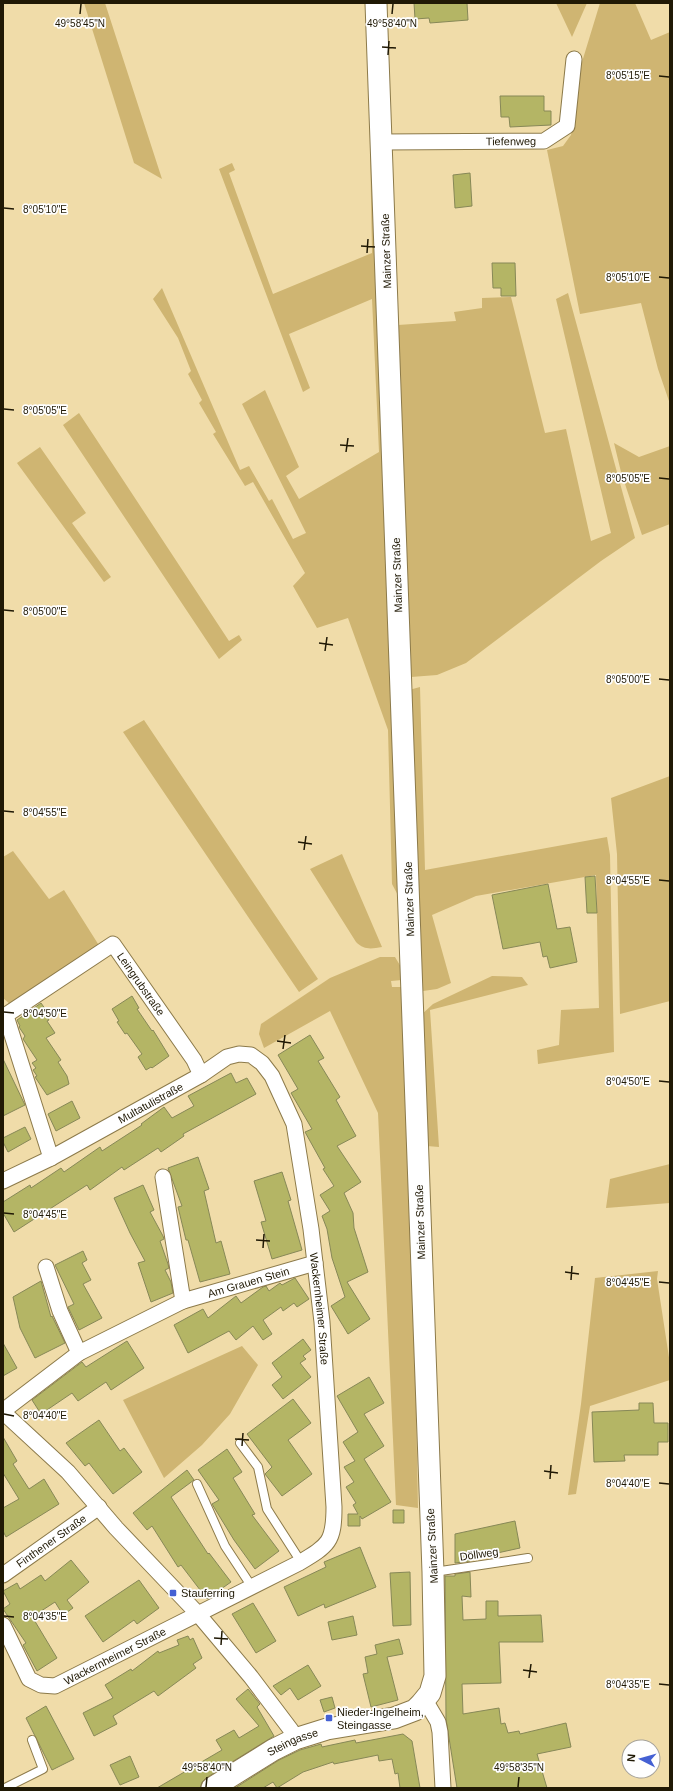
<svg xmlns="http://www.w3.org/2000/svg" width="673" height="1791" viewBox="0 0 673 1791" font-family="Helvetica,sans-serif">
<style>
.green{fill:#cfb572}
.building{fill:#b4b565;stroke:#878857}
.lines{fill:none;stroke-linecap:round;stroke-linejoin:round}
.lane-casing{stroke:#8c7a4a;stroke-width:10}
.street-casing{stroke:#8c7a4a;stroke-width:17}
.secondary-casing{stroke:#8c7a4a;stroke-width:23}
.lane{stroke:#fff;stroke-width:8}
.street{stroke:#fff;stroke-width:15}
.secondary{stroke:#fff;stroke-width:21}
.ticks{fill:none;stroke:#201905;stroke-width:1.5}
.poi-dot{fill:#4460d3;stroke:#fefefe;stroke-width:1.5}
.labels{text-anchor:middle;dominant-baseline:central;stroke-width:3.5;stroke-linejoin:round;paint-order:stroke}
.street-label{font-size:11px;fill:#201905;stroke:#fefefe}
.poi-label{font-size:11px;fill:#201905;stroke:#fefefe;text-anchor:start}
.ticks-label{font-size:10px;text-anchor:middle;fill:#201905;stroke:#fefefe;stroke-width:3.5;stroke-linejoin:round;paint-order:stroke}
</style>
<rect width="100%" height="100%" fill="#f0dca9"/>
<path class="green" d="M84,3H105L162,179L134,163Z
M556,3H587L572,37Z
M600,3H635L651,40L670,32V404L658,369L641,303L580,314L547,150L563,146L571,135L582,62Z
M370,146L375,152L401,901L392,884L388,730L348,618L317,628L293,586L305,573L253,482L245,486L213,434L216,432L199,403L202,400L188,374L191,371L178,338L153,299L162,288L240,470L249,466L269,501L272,499L293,539L306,533L242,404L265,390L299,467L286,476L299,499L379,452L372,299L289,334L310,388L303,392L219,169L232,163L235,170L229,173L273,294L372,253Z
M568,293L635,538L601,561L466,663L437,675L411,677L398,325L456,321L454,312L482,308V298L511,297L545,433L566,429L591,541L611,533L556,299Z
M79,413L229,641L239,635L242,640L219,659L63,425Z
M614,443L639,457L670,446V524L642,535L621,472Z
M40,447L86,513L72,523L111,577L104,582L17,463Z
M420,687L425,870L607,837L610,855L614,1052L538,1064L537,1050L559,1045L561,1010L599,1008L596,875L476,896L432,915L451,983L437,989L423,991L420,987L409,690Z
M144,720L318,979L299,992L123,732Z
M670,776V1001L620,1014L617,854L611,798Z
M13,851L49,899L64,890L100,947L11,1005L3,998V857Z
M342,854L382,947C371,949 364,950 356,942L310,869Z
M380,957H395L401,967L402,980L391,981L392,987H403L411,1150L418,1508L396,1505L378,1113L330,1011L264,1048L259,1034L261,1024L330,978Z
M492,976L522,977L528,985L430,1010L439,1147L427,1146L421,1015L433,1004Z
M670,1164V1203L606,1208L610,1179Z
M658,1271L657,1279L670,1364V1380L590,1406L576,1494L568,1495L581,1404L595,1278Z
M242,1346L258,1365L230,1414L202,1445L164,1478L123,1400Z"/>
<path class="building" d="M414,3H467L468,20L430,23L429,18L415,19Z
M500,96H544V111H551V125L510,127L509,117H501Z
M470,173L472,206L455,208L453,175Z
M492,263H515L516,296H501V288H493Z
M595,876L597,913H587L585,877Z
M548,884L557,929L570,927L577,962L550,968L547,956L543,957L540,942L503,949L492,895Z
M132,996L139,1008L137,1009L152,1031L153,1030L169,1056L152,1068L151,1067L146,1070L138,1057L142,1054L127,1033L125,1034L117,1022L119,1021L112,1009Z
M41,1003L48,1013L46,1014L49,1020L47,1021L55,1033L46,1038L61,1060L58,1062L67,1076L69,1084L47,1095L35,1077L37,1076L33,1070L36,1068L32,1063L37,1060L23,1039L25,1036L19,1027L20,1026L17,1020Z
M310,1035L324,1058L318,1061L340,1097L336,1100L356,1136L337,1146L361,1182L344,1193L353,1213L354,1228L368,1272L347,1282L370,1319L348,1334L331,1306L345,1297L332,1258L327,1229L322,1216L330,1211L320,1195L334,1186L323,1169L325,1168L305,1132L312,1129L291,1093L298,1089L278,1055Z
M3,1059L25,1105L3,1116Z
M231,1073L236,1083L247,1078L256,1094L183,1134L184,1136L161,1152L158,1148L124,1170L122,1167L90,1190L87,1185L14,1232L3,1213V1202L30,1185L31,1188L61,1168L64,1172L100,1147L102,1151L142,1125L141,1124L164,1107L172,1118L194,1106L188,1096Z
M72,1101L80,1118L56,1131L48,1114Z
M25,1127L31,1139L8,1152L3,1142V1138Z
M198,1157L209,1189L204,1191L216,1243L221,1241L230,1274L200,1282L188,1240H186L178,1207L182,1206L168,1168Z
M282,1172L291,1200L288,1201L302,1250L272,1259L261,1222L266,1221L254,1181Z
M143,1185L154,1210L150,1212L163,1236L164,1239L160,1241L168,1264L169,1268L165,1270L171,1282L173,1293L151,1302L138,1263L145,1261L130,1233L114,1198Z
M83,1251L87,1260L82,1263L91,1280L83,1284L102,1318L79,1330L68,1307L74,1304L55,1265Z
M295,1278L309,1299L297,1307L294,1303L283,1311L281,1307L263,1320L272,1334L263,1340L253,1326L236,1340L229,1331L188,1353L174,1325L203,1309L208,1318L236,1296L241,1303L263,1287L266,1286L269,1291L280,1283L282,1285Z
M41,1281L51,1317L52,1316L65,1343L35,1358L20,1328L13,1297Z
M303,1339L311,1350L303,1356L306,1359L300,1363L311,1377L283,1399L272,1385L282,1377L272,1363Z
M127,1341L144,1368L111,1390L106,1382L78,1401L72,1393L41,1414L32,1400L82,1362L86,1367Z
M3,1343L17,1368L3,1376Z
M369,1377L384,1403L364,1414L384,1446L364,1459L391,1502L362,1519L360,1516V1526H348V1514H358L353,1505L356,1503L346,1487L354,1482L344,1467L355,1461L343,1442L358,1432L337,1396Z
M293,1399L311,1423L288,1440L312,1474L282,1496L265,1474L272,1467L247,1434Z
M639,1403H653L654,1423H668V1442H658V1455H624L625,1461L594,1462L592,1412L639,1410Z
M99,1420L120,1451L124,1448L142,1472L113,1494L89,1463L85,1466L66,1443Z
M3,1437L17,1461L13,1464L29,1489L44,1479L59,1504L6,1537L3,1531V1508L19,1499L3,1473Z
M227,1449L242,1472L233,1478L255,1514L252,1515L279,1551L255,1569L234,1540L212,1504L219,1500L198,1470Z
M187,1470L194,1480L171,1497L208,1554L209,1553L231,1582L207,1599L181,1565L178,1567L152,1526L147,1530L133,1513Z
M393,1510H404V1523H393Z
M515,1521L520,1548L470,1559V1561L455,1563V1534Z
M360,1547L376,1587L325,1608L324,1604L298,1616L284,1587L326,1567L324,1562Z
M71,1560L89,1582L67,1600L73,1608L63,1615L55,1602L35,1615V1616L33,1618L57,1658L37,1671L23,1645L26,1643L3,1609L10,1604L3,1591L17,1583L20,1589L41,1575L45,1581Z
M410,1572L411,1625L393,1626L390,1573Z
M470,1572L471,1597L462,1596L463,1620L486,1619V1601H498V1616L541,1615L543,1642H499L501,1683L462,1684L463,1714L499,1708L501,1724L505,1723L508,1733L519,1731L520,1734L566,1723L571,1747L537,1754L547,1788H457L446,1719L445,1576H455V1574Z
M139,1580L159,1608L137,1624L134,1620L103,1642L85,1616Z
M253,1603L276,1641L256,1653L232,1614Z
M353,1616L357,1635L332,1640L328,1622Z
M188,1636L190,1640L193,1638L202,1658L193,1664L196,1668L158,1696L154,1691L113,1716L117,1724L94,1736L83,1713L113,1698L105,1685L131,1669L132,1671L158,1651L159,1653L179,1645L177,1640Z
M399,1639L403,1654L387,1657L398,1700L371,1707L363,1674L368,1673L365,1657L377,1654L375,1645Z
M308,1665L321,1686L298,1700L290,1688L281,1695L273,1686Z
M248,1689L260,1704L257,1707L274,1736L206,1778L202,1782L200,1788H157L222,1750L216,1740L234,1730L239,1738L259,1726L236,1699Z
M332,1697L335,1708L324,1712L320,1700Z
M46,1706L74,1759L52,1770L26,1718Z
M403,1734L412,1741L420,1788H400L398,1773L395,1774L392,1759L379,1761L378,1755L334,1764L333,1762L303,1772L277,1788L273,1782L263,1788H235L279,1760L300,1750L321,1744L322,1747L355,1740L356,1743Z
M130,1756L139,1777L120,1785L110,1765Z"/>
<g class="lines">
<g class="lane-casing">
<path id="lane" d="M240,1443L258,1467L267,1509L301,1562
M197,1484L225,1546L252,1587
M434,1572L528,1558
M5,1788L43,1769L32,1740"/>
</g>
<g class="street-casing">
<g id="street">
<path id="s1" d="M382,142L544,141L567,126L574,59"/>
<path d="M6,1016L51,1158"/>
<path id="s2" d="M3,1017L113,944L194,1060L201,1075"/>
<path d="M163,1177L183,1301"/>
<path id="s3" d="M3,1181L51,1158L201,1075L227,1057L239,1054L251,1055L262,1063L272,1076L294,1124L311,1229L322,1322L334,1507C334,1542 329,1545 299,1563L55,1686L41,1685L29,1679L3,1625"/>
<path d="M46,1267L60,1311L79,1353"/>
<path id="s4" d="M3,1411L79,1353L183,1301L315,1263"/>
<path d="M3,1412L68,1472L116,1528L198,1614L251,1677L291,1730L295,1739"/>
<path id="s5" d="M3,1575L99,1507"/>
<path d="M425,1700L438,1722L440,1732L443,1788"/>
</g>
</g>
<g class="secondary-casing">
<g id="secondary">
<path id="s6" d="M212,1788L273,1750L295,1739L327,1729L394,1718L415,1710L421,1704L430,1693L435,1676L433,1572L376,3"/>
</g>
</g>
<use href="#lane" class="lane"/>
<use href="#street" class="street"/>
<use href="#secondary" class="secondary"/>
</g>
<path class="ticks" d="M80,14L81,4M392,14L393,4M382,47L396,48M388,55L389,41M659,76L669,77M4,208L14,209M361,246L375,247M367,253L368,239M659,277L669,278M4,409L14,410M340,445L354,446M346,452L348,438M659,478L669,479M4,610L14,611M319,643L333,645M325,651L327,637M659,679L669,680M4,811L14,812M298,842L312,844M304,850L306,836M659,880L669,881M4,1012L14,1013M277,1041L291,1043M283,1049L285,1035M659,1081L669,1082M4,1213L14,1214M256,1240L270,1241M263,1248L264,1234M565,1272L579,1274M571,1280L572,1266M659,1282L669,1283M4,1414L14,1416M235,1439L249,1440M242,1446L243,1433M544,1471L558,1473M550,1479L551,1465M659,1483L669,1484M4,1616L14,1617M214,1638L228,1639M221,1645L222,1631M523,1670L537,1672M529,1678L531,1664M659,1684L669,1685M206,1787L207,1777M518,1787L519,1777"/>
<g class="poi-dot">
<rect x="169" y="1589" width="8" height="8" rx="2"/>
<rect x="325" y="1714" width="8" height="8" rx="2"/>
</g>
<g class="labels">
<g class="street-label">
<text stroke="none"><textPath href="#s1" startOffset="129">Tiefenweg</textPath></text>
<text transform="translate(386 251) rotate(-92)">Mainzer Straße</text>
<text transform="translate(397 575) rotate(-92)">Mainzer Straße</text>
<text transform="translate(409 899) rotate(-92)">Mainzer Straße</text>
<text stroke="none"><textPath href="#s2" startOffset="181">Leingrubstraße</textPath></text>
<text stroke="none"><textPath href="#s3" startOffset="167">Multatulistraße</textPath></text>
<text transform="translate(420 1222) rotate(-92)">Mainzer Straße</text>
<text stroke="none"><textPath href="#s4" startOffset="280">Am Grauen Stein</textPath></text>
<text stroke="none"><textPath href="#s3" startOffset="550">Wackernheimer Straße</textPath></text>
<text stroke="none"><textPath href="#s5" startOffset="59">Finthener Straße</textPath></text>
<text transform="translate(432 1546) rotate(-93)">Mainzer Straße</text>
<text transform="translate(479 1554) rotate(-8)">Döllweg</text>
<text transform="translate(115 1656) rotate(-27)">Wackernheimer Straße</text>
<text stroke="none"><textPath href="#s6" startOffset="93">Steingasse</textPath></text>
</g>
<g class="poi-label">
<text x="181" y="1593">Stauferring</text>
<text x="337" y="1712">Nieder-Ingelheim,<tspan x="337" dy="13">Steingasse</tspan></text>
</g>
</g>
<g class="ticks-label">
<text x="80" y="27">49°58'45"N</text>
<text x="392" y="27">49°58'40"N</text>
<text x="628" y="79">8°05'15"E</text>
<text x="45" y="213">8°05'10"E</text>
<text x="628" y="281">8°05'10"E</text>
<text x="45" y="414">8°05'05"E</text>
<text x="628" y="482">8°05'05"E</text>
<text x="45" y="615">8°05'00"E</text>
<text x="628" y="683">8°05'00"E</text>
<text x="45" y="816">8°04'55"E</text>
<text x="628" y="884">8°04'55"E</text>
<text x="45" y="1017">8°04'50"E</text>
<text x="628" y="1085">8°04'50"E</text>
<text x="45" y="1218">8°04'45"E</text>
<text x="628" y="1286">8°04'45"E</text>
<text x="45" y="1419">8°04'40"E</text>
<text x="628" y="1487">8°04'40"E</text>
<text x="45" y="1620">8°04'35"E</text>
<text x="628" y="1688">8°04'35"E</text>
<text x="207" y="1771">49°58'40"N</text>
<text x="519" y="1771">49°58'35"N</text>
</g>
<rect width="673" height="1791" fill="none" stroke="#201905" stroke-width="8"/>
<g transform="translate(641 1759) rotate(276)"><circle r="19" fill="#fefefe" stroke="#a5a29a"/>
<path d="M0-3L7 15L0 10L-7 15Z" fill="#4460d3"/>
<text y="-6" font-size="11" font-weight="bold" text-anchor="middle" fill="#201905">N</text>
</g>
</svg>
